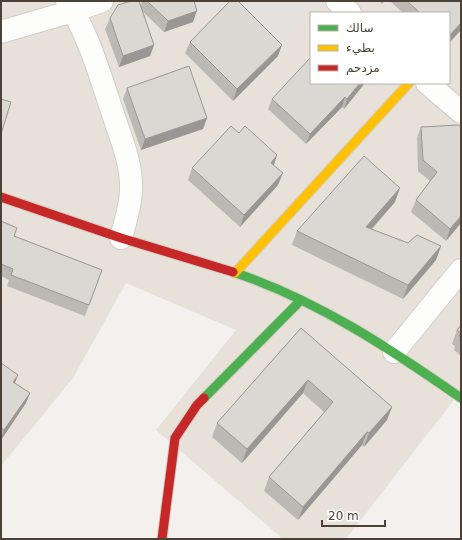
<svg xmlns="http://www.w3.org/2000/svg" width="462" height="540" viewBox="0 0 462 540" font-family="'DejaVu Sans',Vazirmatn,sans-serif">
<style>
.residential{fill:#e7e1da;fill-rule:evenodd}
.parking{fill:#e5e1de}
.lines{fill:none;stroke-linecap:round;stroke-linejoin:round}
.street-casing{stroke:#d1ceca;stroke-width:24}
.fast-casing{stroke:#d4cec5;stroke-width:11}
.slow-casing{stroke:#d4cec5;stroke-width:11}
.jam-casing{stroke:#d4cec5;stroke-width:11}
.street{stroke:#fdfdfc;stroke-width:22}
.fast{stroke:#4caf50;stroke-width:9}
.slow{stroke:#ffc107;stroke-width:9}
.jam{stroke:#c62828;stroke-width:9}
.wall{fill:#bcb9b5}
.shaded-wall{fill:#999694}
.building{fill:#dbd7d3;stroke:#999694}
</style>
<rect width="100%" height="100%" fill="#f3f0ed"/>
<path class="residential" d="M1,1H461V398L457,396L346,539H283L156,430L236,330L126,283L73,378L1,466ZM311,13H449V83H311Z"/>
<path class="parking" d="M189,1H231L197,20Z
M237,1H315L282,44Z"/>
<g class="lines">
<g class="street-casing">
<path id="street" d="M67,1C90,38 99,73 113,114C121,139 132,163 131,190C131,206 125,222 121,238
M337,1L350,13
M1,32L73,11L102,1
M427,83L461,112
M394,352L461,270"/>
</g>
<g class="fast-casing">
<path id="fast" d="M233,272C317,300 389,348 461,398
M204,398L301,300"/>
</g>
<g class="slow-casing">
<path id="slow" d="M235,273L409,83"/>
</g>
<g class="jam-casing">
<path id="jam" d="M1,197L121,238L233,272
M162,539L175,438L197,405L204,398"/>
</g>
<use href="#street" class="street"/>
<use href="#fast" class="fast"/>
<use href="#slow" class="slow"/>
<use href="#jam" class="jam"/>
</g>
<path class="wall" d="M142,1H194L193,22L164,32L142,11L154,45L150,56L119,67L105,29L110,18L140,6Z
M379,1H385L382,4Z
M390,1H461V30L449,43V13H403Z
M190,42L278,56L233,101L185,53Z
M365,83L344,109L342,107L306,144L268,109L272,99Z
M127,88L207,118L203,129L141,150L123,99Z
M421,127L461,223L446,241L411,212L416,200L430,181L418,171L417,138Z
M239,133L277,155L274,165L278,185L240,227L188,180L192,168Z
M395,202L372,229L408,243L441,246L436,260L403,299L292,245L297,231Z
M1,221L14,236L102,270L85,316L7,286L9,280L1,276Z
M461,325V356L454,350L455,346L452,344L457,330Z
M301,328L392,407L387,420L364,447L362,445L298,520L264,491L269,477L324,412L303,393L242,463L212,437L217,423Z
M1,363L18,375L15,383L30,393L26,403L1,440Z"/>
<path class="shaded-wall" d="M197,11L193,22L164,32L168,21Z
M461,23V30L449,43V36Z
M154,45L150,56L119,67L123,56Z
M282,45L278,56L233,101L237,89Z
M360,83H365L344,109L347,99Z
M345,97L342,107L306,144L310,134Z
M207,118L203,129L141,150L145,139Z
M277,155L273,167L271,163Z
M283,173L278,185L240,227L244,215Z
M400,188L395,202L361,241L366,227Z
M461,216V223L446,241L450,229Z
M441,246L436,260L403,299L408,285Z
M18,375L14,385L13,382Z
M308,380L303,393L242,463L247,449Z
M30,393L26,403L1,440L4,430Z
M392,407L387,420L364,447L369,433Z
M367,432L362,445L298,520L303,507Z"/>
<path class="building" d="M131,1H139L154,45L123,56L110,18L118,5Z
M147,1H194L197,11L168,21Z
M230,1H238L282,45L237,89L190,42Z
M407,1H461V23L449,36V13H420Z
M311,57V83H360L347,99L345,97L310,134L272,99Z
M189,66L207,118L145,139L127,88Z
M1,99L11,102L1,134Z
M458,125L461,127V216L450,229L416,200L437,172L423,160L421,127Z
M231,126L239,133L245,126L277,155L271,163L283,173L244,215L192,168Z
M364,156L400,188L366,227L408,243L417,235L441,246L408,285L297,231Z
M1,221L17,228L14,236L102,270L89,305L11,275L13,269L1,264Z
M461,325V333L457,330Z
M301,328L392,407L369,433L367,432L303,507L269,477L333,402L308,380L247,449L217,423Z
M461,333V338L459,336Z
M1,363L18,375L13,382L30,393L4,430L1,428Z"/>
<rect width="462" height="540" fill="none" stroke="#4b4137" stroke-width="4"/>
<rect x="310" y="12" width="140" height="72" fill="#ffffff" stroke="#b7b3af"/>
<rect x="318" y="25" width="20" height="6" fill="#4caf50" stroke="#b7b3af"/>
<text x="346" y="32" font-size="12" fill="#4b4137">سالك</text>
<rect x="318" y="45" width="20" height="6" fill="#ffc107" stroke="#b7b3af"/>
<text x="346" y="52" font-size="12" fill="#4b4137">بطيء</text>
<rect x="318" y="65" width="20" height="6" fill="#c62828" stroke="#b7b3af"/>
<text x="346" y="72" font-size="12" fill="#4b4137">مزدحم</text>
<path d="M322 520v6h63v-6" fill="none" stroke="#4b4137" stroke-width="2"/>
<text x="328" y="520" font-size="12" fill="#4b4137" stroke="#ffffff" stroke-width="3" paint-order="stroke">20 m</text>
</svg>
